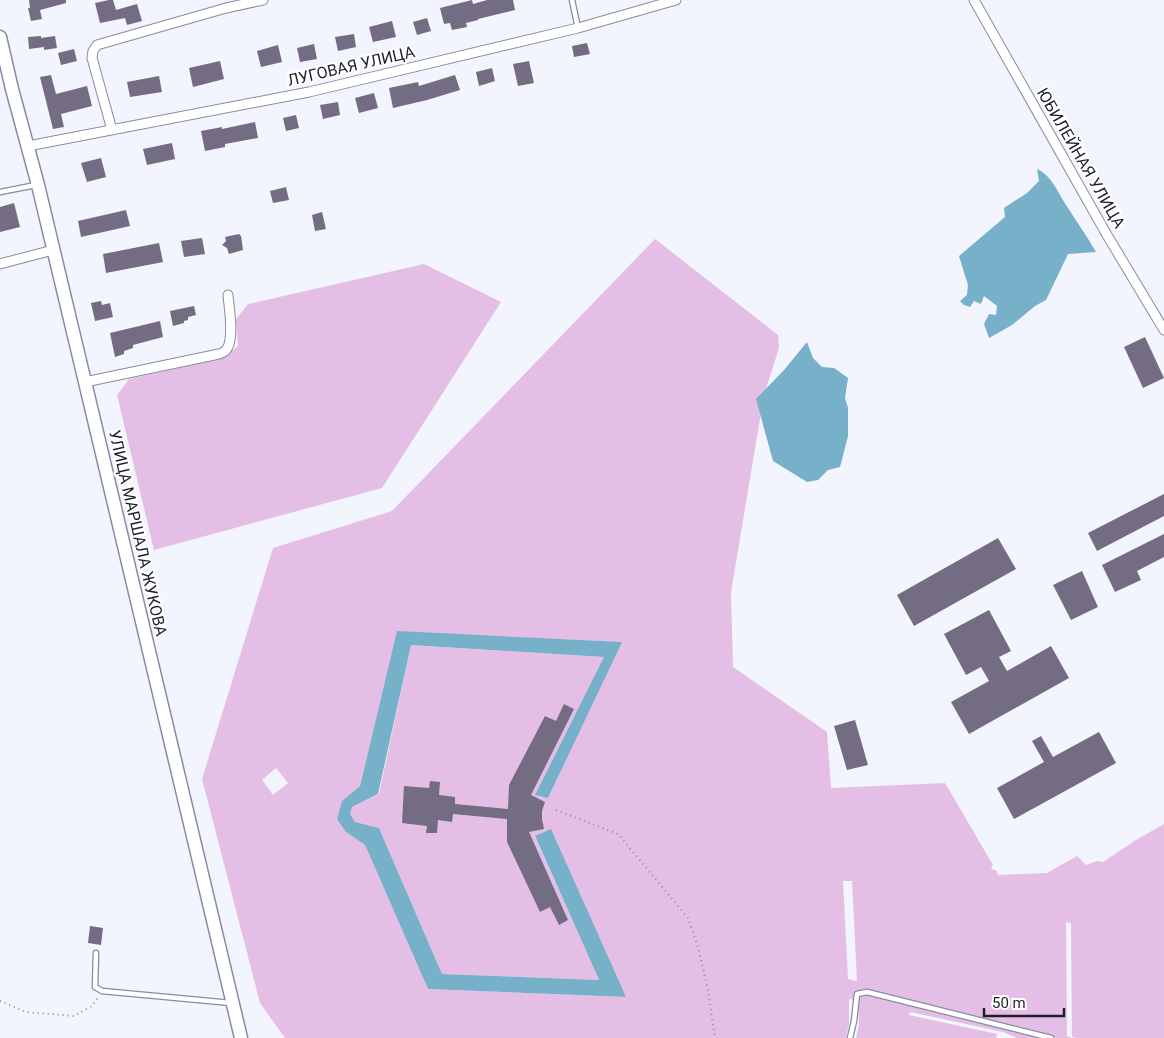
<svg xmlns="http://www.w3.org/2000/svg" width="1164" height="1038" viewBox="0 0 1164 1038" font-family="Roboto,sans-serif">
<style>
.green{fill:#e5bee6;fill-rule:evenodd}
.water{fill:#76b0c9}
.building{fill:#736c82}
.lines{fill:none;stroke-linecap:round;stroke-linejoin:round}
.lane-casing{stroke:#878ca3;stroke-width:7}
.street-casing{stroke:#878ca3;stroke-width:11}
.secondary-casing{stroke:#878ca3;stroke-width:15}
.path{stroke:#8a8c95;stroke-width:2;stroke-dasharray:1 4;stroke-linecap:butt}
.lane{stroke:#fff;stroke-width:4.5}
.street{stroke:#fff;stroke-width:9}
.secondary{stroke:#fff;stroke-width:12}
.labels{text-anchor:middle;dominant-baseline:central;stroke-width:4.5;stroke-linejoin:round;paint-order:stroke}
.street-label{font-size:16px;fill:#1e2029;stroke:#fff}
</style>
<rect width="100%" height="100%" fill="#f2f4fe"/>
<path class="green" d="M655,239L778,335L779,348L764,395L731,592L733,667L827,732L831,788L945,783L993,865L991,867L993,870H996L998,875L1047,873L1077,856L1086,865L1097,861L1103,862L1136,840L1164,824V1038H1077L1072,1037L1071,923L1066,922L1067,1036L1072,1038H1017L1003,1032L910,1012L909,1015L997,1034L996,1038H856L859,1024L858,1001L849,999V1024L846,1038H285L260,1003L202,779L273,548L392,511ZM397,632L621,642L548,798L536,795L604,657L411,645L379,794L352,807L350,814L354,822L379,828L442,974L599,980L535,837L551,830L625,997L428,989L365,845L346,832L342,801L360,786ZM276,768L288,783L273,795L262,780ZM843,881H852L857,981L848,979Z
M424,264L501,302L382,488L154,550L117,395L129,379L224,358L238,346L236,319L248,304Z"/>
<path class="water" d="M1037,169C1052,176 1057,191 1066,205C1076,221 1087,236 1096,252L1068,254L1046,300L1035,306L1012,325L989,338L984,324L989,314L996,315L997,306L984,296L981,304L974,301L970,307L964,305L960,301L967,295L968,285L959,256L1005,217L1004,208L1027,193L1039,181Z
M807,342L813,358L822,367L834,368L848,378L845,398L848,408V436L840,467L828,470L818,480L807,482L773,461L756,399L784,370Z
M397,631L622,642L548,798L535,795L604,657L411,645L378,794L352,807L350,814L355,822L379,828L442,974L599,980L535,836L551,829L626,997L428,989L365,845L346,832L337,819L342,801L360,786Z"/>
<path class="building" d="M29,0H66V3L40,10L42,19L31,21L28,8H30Z
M109,0H113L116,10L137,4L142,21L127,25L125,18L100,23L95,3Z
M472,0L473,4L487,0H513L515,10L478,19V20L466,23L467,27L452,30L450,23L444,24L440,8Z
M427,18L431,31L417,35L413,22Z
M392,21L396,37L373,42L369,27Z
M354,34L356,47L338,51L335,37Z
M41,36V38L55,36L57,48L44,50V47L29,49L28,37Z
M587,43L590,54L574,57L572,46Z
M314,44L317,59L300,62L297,48Z
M278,45L282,62L261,67L257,51Z
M74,49L77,61L61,65L58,53Z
M220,61L224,79L193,87L189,68Z
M529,61L534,83L518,86L513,64Z
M492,68L495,81L479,86L476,72Z
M51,75L56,94L87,86L92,106L61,114L64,127L53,129L40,77Z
M455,75L460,90L427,100L393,108L389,88L418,82L419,86Z
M159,76L162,92L130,97L127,82Z
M374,93L378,108L359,113L355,98Z
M338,102L340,115L323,119L320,105Z
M296,115L299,128L286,131L283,118Z
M255,122L258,138L225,144V147L205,151L201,131L222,127V129Z
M172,143L175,159L147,165L143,149Z
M101,158L106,177L87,182L81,163Z
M286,187L289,200L273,203L270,191Z
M14,203L20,227L0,232V207Z
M126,210L130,226L81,237L78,221Z
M322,212L326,229L315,231L312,215Z
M239,234L241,236L243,250L229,254L227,248L222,245L226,241L225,237Z
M202,238L205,254L184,257L181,241Z
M159,243L163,262L106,273L103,254Z
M101,301L102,305L110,303L113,317L95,321L91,303Z
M194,306L196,315L188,317V320L184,321V323L173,326L170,311Z
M160,321L163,337L133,345V348L124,351V354L115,357L110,333Z
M1145,337L1164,378L1143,388L1124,347Z
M1164,494V516L1097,551L1088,533Z
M1164,534V557L1137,571L1141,580L1115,592L1102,565Z
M998,538L1016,569L914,626L897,595Z
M1082,571L1098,607L1071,620L1053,585Z
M989,610L1011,651L999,657L1007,671L1051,646L1069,678L969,734L951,702L989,681L981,667L966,675L944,634Z
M564,704L574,709L531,795L545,802L542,811V819L544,829L529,832L568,920L559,925L550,907L540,912L507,842V819L453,814L452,822L438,820L437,833H426L427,826L402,823L404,786L429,788L430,781L440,782L439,795L455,797V804L508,809L509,785L545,716L556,721Z
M855,720L868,765L847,770L834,726Z
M1099,732L1116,763L1014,819L997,788L1044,762L1032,741L1041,736L1053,757Z
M90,926L103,928L101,945L88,943Z"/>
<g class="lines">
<g class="lane-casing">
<path id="lane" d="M572,0L578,28
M0,192L36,185
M96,953L95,987L102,991L231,1003
M850,1038L854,1021L857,994L867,992L1051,1038"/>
</g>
<g class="street-casing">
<path id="street" d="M974,0L1107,235L1164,330
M112,130L92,58L93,51L97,45L226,8L263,0
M28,146L309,92L578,28L676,0
M0,264L53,250
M85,382L219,354C220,354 226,351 226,350C235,340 229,308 228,295"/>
</g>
<g class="secondary-casing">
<path id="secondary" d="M0,37L12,89L38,185L85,382L241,1038"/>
</g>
<path class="path" d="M556,810L618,834L688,918L698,947L708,990L715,1038
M0,1001L26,1012L74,1016L92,1006L98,997"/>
<use href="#lane" class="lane"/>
<use href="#street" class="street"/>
<use href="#secondary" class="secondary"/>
</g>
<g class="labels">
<g class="street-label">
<text transform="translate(351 66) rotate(-13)">ЛУГОВАЯ УЛИЦА</text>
<text transform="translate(1081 158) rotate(60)">ЮБИЛЕЙНАЯ УЛИЦА</text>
<text transform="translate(138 533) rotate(77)">УЛИЦА МАРШАЛА ЖУКОВА</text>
</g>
</g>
<path d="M984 1008v8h80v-8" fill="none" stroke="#1e2029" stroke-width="2.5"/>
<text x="992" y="1008" font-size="15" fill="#1e2029" stroke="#ffffff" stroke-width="4" paint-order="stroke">50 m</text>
</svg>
